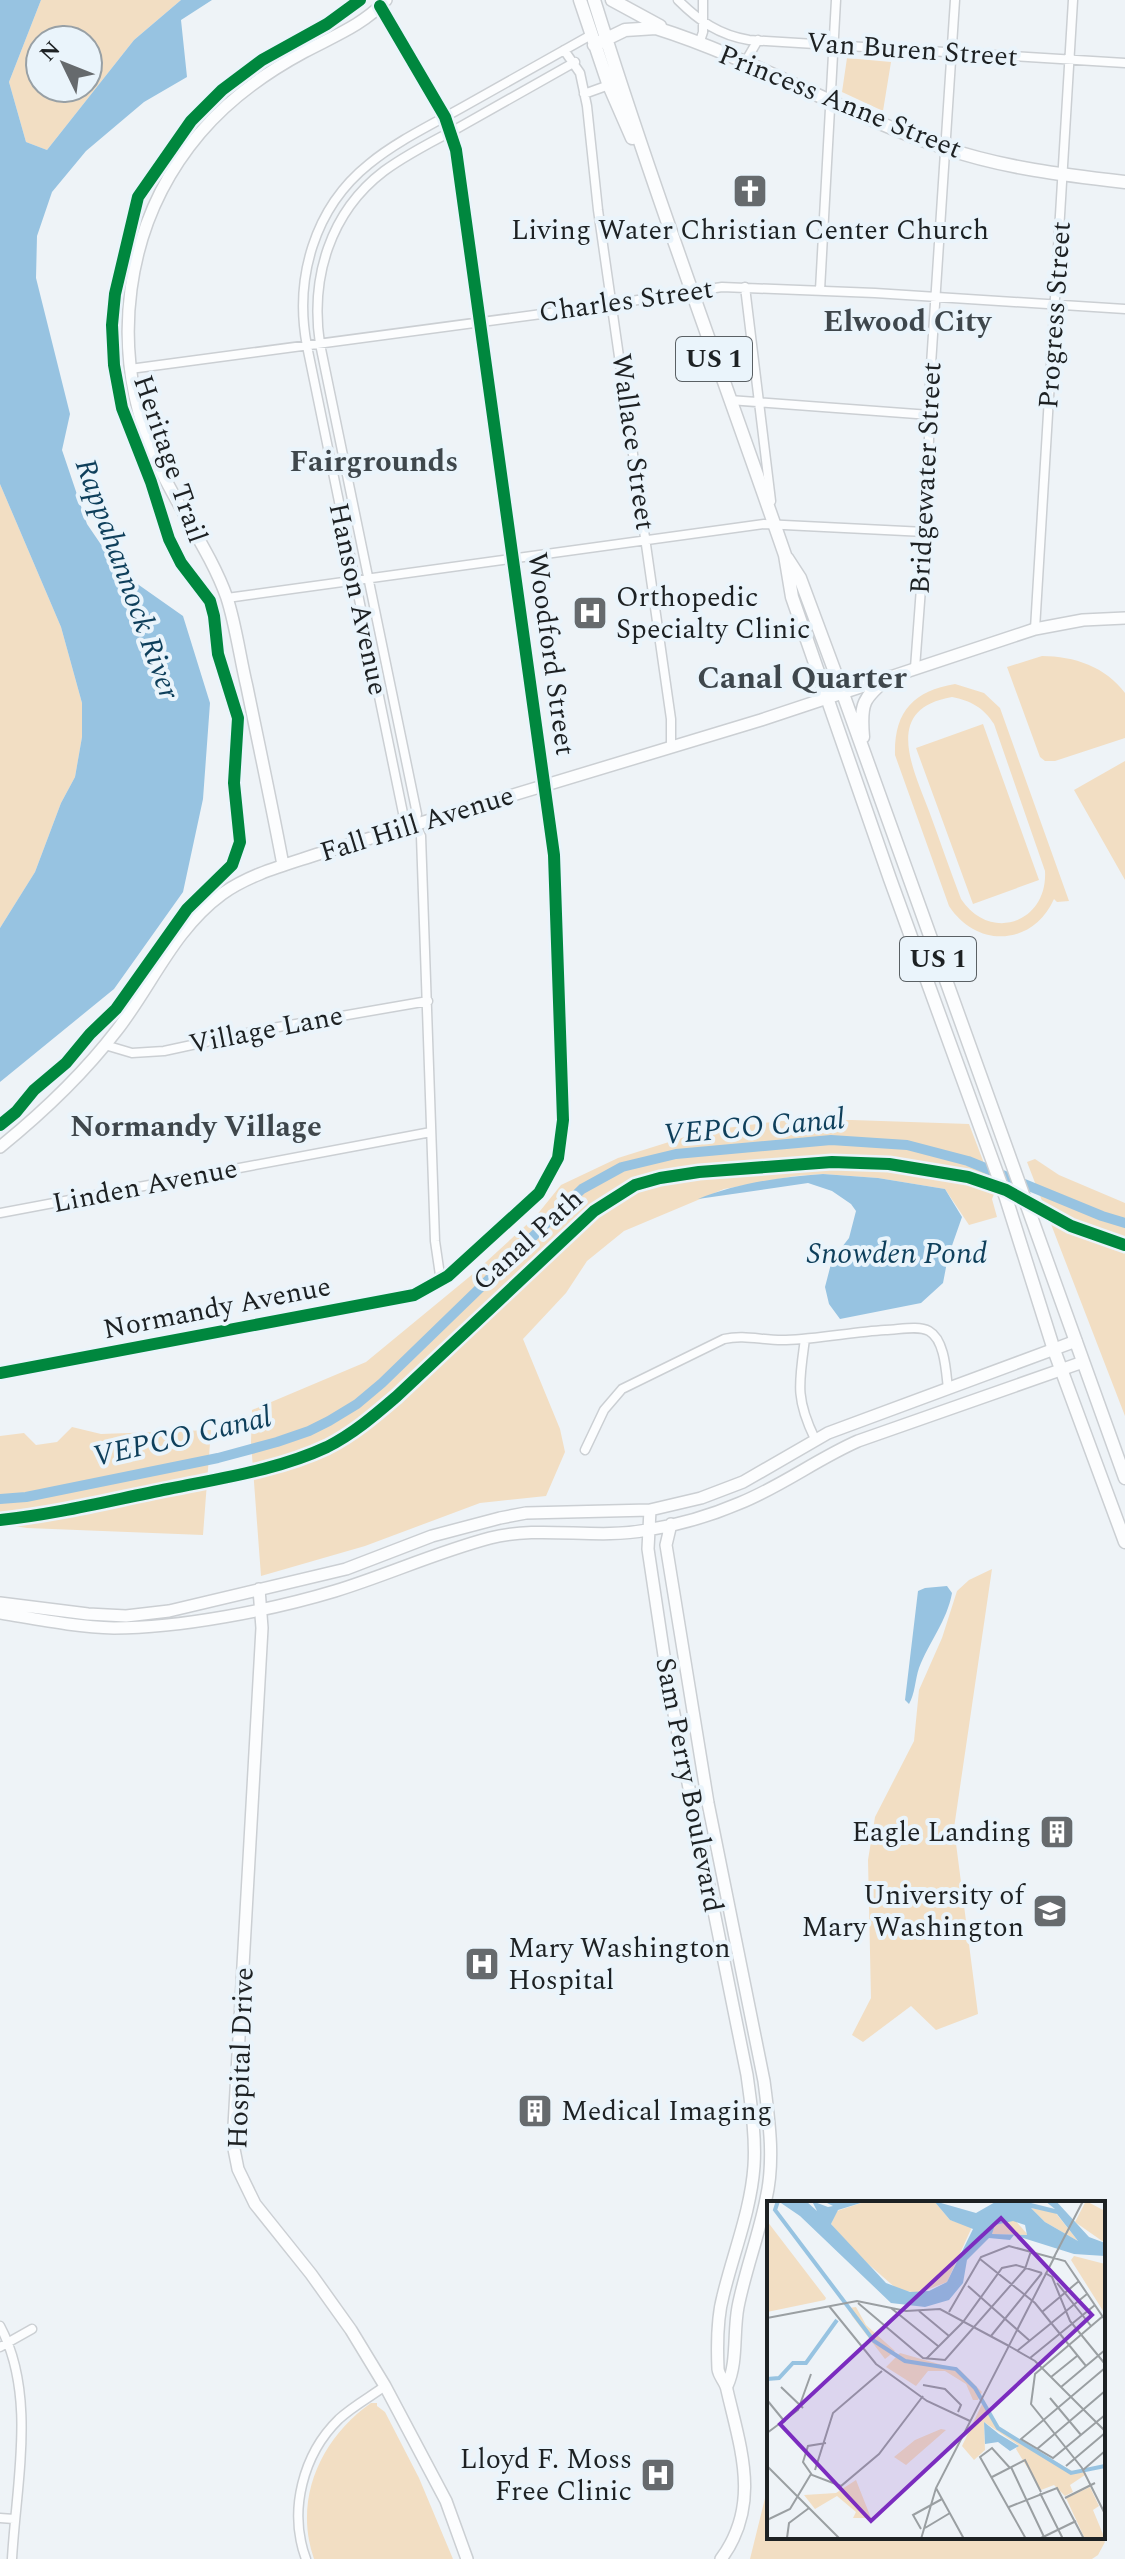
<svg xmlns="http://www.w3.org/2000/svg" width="1125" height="2559" viewBox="0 0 1125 2559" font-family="Spectral,serif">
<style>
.green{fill:#f2dec3;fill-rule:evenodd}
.water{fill:#97c3e1}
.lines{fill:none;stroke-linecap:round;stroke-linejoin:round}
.canal{stroke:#97c3e1;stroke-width:10}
.street-casing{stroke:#cbcfd3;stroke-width:11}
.secondary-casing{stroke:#cbcfd3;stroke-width:14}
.primary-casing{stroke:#cbcfd3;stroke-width:15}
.street{stroke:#fcfdfe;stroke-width:8}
.secondary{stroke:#fcfdfe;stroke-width:11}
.primary{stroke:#fcfdfe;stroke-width:12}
.cycleway-casing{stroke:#eaf4fb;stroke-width:17}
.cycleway{stroke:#00873e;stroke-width:12}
.labels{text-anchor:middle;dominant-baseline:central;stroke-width:8;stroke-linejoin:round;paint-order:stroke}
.shield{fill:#eaf4fb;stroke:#5a6064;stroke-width:2}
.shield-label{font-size:26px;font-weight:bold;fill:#1d2123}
.street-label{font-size:28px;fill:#1d2123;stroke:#eaf4fb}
.poi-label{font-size:28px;fill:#1d2123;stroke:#eaf4fb;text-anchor:start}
.neighbourhood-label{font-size:30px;font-weight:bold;fill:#3f474c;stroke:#eaf4fb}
.water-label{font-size:30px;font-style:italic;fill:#0e3f5b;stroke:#eaf4fb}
.quarter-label{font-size:32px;font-weight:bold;fill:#3f474c;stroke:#eaf4fb}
.inset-river{fill:none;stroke:#97c3e1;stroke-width:4}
.inset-road{fill:none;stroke:#9a9fa2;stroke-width:2}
.view{fill:#7b2cbf;fill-opacity:0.15;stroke:#7b2cbf;stroke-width:4}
.inset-edge{fill:none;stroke:#1d2123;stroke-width:4}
</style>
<rect width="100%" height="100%" fill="#eef3f7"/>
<path class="green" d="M41,0H181L134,40L47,150L26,142L9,82ZM40,40H88V88H40Z
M847,58L891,62L883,111L842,92Z
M0,484L61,627L82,703V737L75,777L61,803L35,872L0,928Z
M1042,656C1074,656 1106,667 1125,693V738L1055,761H1045L1040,757L1007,667Z
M955,684L984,693L1000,708L1069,901L1057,902L1054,899C1033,946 977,949 949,906L895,755C894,712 913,691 955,684ZM952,697C971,701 983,707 994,724L1045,871C1048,923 990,943 961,899C950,870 940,841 929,811C913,768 882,709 952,697Z
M983,724L1039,880L973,904L916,748Z
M1125,761V880L1074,790Z
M852,1120L969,1124L995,1192L992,1199L997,1217L969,1225L945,1189L878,1178L823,1174L795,1176L724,1189L624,1231L587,1261L566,1293L523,1339L560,1429L565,1452L546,1496L480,1503L365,1546L261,1576L251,1442L252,1410L366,1362L474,1273L536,1216L561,1185L618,1158L704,1131L780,1121Z
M1035,1159L1059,1175L1125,1203V1416L1027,1162Z
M72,1427L101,1434L211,1430L203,1535L27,1528L0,1524V1436L24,1433L36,1445L57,1442Z
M992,1569L954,1828L978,2014L936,2030L911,2006L863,2042L852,2035L871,1998L868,1860L875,1817L914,1741L919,1690L942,1638L957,1591L969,1580Z
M371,2403H377V2406L385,2412L419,2478L453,2559H314C293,2499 321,2438 371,2403Z
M769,2482V2537H1101L1105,2542L1098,2555L1092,2559H750Z"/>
<path class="water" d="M0,0H41L9,82L26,142L47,150L134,40L181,0H212L181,20L187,77L144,102L86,151L52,192L37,236L36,278L70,414L62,450L87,524L119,571L183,616L210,703L203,799L183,892L114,989L0,1082V928L35,872L61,803L75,777L82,737V703L61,627L0,484Z
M823,1174L878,1178L945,1189L962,1217L948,1257L943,1283L921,1303L840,1319L829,1304L825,1287L832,1260L849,1238L856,1211L851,1204L832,1191L808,1183L698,1199C738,1183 781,1177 823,1174Z
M947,1586L952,1593C947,1621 929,1642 919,1668C915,1680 915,1694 909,1704L905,1700L918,1591L925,1588Z"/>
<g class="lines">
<path class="canal" d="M0,1499L26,1497L218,1458L277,1442L309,1431L329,1421L357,1404L382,1383L582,1189L622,1167L676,1154L831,1140L907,1145L968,1161L1102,1216L1125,1223"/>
<g class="street-casing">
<path id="street" d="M678,0C699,21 719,35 749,40L1125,63
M699,44L703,32V0
M564,50L580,73L587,106L598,210L671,719V745
M744,64L758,40
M584,94L609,85
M745,287L771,501
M820,290L836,0
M130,369L586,308L722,287L875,293L1125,309
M729,400L930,415
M227,598L764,524L925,532
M1035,629L1073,0
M915,668L928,495L930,380L955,0
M415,824L404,818L307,346C294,279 314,208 369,164C397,141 431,125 463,107C505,83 548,59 591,35
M105,1045L132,1053L164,1051L261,1030L428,1001
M0,1213L431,1132
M441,1282L435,1241L421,836L415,824L417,814L320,344C310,278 330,212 384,171C407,154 433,141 458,128C497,106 536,84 575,62
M805,1339C799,1383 795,1398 815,1439
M0,1373L414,1295L448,1276L539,1193L558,1158L563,1120L554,855L456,150L445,117L380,6
M585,1450L604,1410L622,1389L724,1339C745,1334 764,1341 786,1340C819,1339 852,1332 885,1330C898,1330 918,1325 929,1331C945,1340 946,1372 948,1389
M0,2326C37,2395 16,2484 12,2559
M0,2347L32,2329
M0,2518L14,2519
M306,2559C288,2511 303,2454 339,2419C353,2406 370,2397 385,2386"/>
</g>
<g class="secondary-casing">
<path id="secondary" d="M283,865C272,806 259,746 247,687C240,658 236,626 227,598C211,552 175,504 155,458C108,350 123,224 200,133C229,99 265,73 304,52C332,37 365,24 386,0
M0,1147C42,1113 84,1073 117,1030C152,985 174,929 222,894C250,874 285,865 318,854L761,720L1035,629L1083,620L1125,618
M650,1510L648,1549L669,1689L747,2075C751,2105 756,2136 754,2166C751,2210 733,2254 723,2296C717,2318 717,2346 718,2369C719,2377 726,2382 727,2390C741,2450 761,2505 721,2559
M671,1524L666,1545L708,1803L764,2081C769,2120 775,2160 766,2199C759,2235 745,2271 738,2307C733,2333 738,2362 727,2386
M259,1589L262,1628L233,2144L238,2169L255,2204L311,2274L351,2330L385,2386L446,2501L467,2559
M0,1603L88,1614L126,1616L169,1611L346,1569L432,1536L500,1518L526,1513L650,1510L701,1498L743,1482L828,1433L1076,1341
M0,1613C37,1619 76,1627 114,1628C180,1628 272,1610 335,1591C387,1575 437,1552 490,1538C542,1525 595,1540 647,1530C678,1525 712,1515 740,1503C782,1486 817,1459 858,1441L1083,1362"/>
</g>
<g class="primary-casing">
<path id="primary" d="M580,0L608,83L632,138
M594,0C652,187 721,370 785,555L792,597L890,879L1006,1198L1054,1350L1125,1542
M612,0L660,26
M594,45L625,30L656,28C755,59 846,115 945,148C1003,168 1064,175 1125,182
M787,558L800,578L842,691L1125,1478
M863,737C860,703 863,698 889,677"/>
</g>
<use href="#street" class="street"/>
<use href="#secondary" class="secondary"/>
<use href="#primary" class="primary"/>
<g class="cycleway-casing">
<path id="cycleway" d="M0,1125L16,1112L34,1090L66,1063L90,1034L116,1009L187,909L232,865L240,842L234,783L238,718L218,654L214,616L210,601L181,563L169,539L151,482L122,408L114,365L112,325L115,294L138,197L191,121L222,90L262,60L327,24L360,0
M0,1373L414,1295L448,1276L539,1193L558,1158L563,1120L554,855L456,150L445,117L380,6
M0,1520C57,1514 112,1500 168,1489C221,1478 278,1470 327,1447C353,1434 375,1415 396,1397L594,1211L635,1185L660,1178L699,1172L832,1162L889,1164L968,1177L1006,1190L1071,1226L1125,1245"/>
</g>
<use href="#cycleway" class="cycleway"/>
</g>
<defs>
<g id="church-square" transform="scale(1.8)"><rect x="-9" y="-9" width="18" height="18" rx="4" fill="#666a6d" stroke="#eaf4fb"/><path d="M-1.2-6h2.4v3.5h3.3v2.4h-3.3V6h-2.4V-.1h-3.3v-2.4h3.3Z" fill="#fff"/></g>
<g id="hospital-square" transform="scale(1.8)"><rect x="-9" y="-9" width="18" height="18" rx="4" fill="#666a6d" stroke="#eaf4fb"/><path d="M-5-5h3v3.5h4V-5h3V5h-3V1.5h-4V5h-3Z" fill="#fff"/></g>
<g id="building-square" transform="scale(1.8)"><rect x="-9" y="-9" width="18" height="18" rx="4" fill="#666a6d" stroke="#eaf4fb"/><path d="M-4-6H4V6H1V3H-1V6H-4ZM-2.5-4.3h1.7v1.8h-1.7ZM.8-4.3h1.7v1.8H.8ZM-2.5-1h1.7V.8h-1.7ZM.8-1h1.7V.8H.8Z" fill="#fff"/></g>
<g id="university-square" transform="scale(1.8)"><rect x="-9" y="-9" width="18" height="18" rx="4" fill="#666a6d" stroke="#eaf4fb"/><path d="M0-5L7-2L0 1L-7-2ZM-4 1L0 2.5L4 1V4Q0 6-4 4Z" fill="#fff"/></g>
</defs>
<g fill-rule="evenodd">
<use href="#church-square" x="750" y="191"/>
<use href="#hospital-square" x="590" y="613"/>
<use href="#building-square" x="1057" y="1832"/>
<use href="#university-square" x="1050" y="1911"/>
<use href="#hospital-square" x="482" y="1964"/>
<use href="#building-square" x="535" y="2111"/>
<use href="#hospital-square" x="658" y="2475"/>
</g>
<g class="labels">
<g class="shield">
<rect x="676" y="337" width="76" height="44" rx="6"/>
<rect x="900" y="937" width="76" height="44" rx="6"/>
</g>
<g class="shield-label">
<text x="714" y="359">US 1</text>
<text x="938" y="959">US 1</text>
</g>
<g class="street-label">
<text transform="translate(912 50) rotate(4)">Van Buren Street</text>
<text transform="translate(840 102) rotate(22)">Princess Anne Street</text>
<text transform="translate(626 301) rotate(-8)">Charles Street</text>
<text transform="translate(1055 315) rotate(-86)">Progress Street</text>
<text transform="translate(633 442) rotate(82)">Wallace Street</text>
<text transform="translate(170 459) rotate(71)">Heritage Trail</text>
<text transform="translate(926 478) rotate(-87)">Bridgewater Street</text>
<text transform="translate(358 599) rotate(78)">Hanson Avenue</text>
<text transform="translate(551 654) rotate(82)">Woodford Street</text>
<text transform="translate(417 824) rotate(-17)">Fall Hill Avenue</text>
<text transform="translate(266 1030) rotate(-11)">Village Lane</text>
<text transform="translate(145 1186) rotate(-11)">Linden Avenue</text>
<text transform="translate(528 1240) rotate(-42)">Canal Path</text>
<text transform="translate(217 1308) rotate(-11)">Normandy Avenue</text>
<text transform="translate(689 1785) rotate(79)">Sam Perry Boulevard</text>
<text transform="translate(241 2058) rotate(-88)">Hospital Drive</text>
</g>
<g class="poi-label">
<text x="750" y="230" text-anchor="middle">Living Water Christian Center Church</text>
<text x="616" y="597">Orthopedic<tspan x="616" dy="32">Specialty Clinic</tspan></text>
<text x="1031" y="1832" text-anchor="end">Eagle Landing</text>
<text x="1024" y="1895" text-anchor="end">University of<tspan x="1024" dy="32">Mary Washington</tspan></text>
<text x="508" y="1948">Mary Washington<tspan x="508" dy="32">Hospital</tspan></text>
<text x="561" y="2111">Medical Imaging</text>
<text x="632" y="2459" text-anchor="end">Lloyd F. Moss<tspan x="632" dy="32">Free Clinic</tspan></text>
</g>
<g class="neighbourhood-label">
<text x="907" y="322">Elwood City</text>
<text x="374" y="462">Fairgrounds</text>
<text x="196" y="1127">Normandy Village</text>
</g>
<g class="water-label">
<text transform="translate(127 579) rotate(70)">Rappahannock River</text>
<text transform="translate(754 1127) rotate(-5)">VEPCO Canal</text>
<text x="897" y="1254">Snowden Pond</text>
<text transform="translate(182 1437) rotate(-13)">VEPCO Canal</text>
</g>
<g class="quarter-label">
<text x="802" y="678">Canal Quarter</text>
</g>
</g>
<g transform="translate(767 2201)">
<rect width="338" height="338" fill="#eef3f7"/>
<path d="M100,0H167L183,19L205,26L180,81L152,92L131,89L91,54L64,23L70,10ZM319,0L338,10V42L308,21ZM264,7L288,11L311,40L278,21ZM248,19L261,34L225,33L228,24ZM0,20L59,97L58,99L0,111ZM307,55L338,63V113L304,59ZM89,106L99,124L128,150L118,158L85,115L82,107ZM133,152L193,169L215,191L211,199H206L199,183L178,170H161L149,185L119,166ZM217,199L223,217L238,231L305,270L314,269L318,274L303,284L306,291L298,295L287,284L274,289L249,248L251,244L217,221L218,249L207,259L195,245ZM174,228L179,229L139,264L127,256L148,239ZM89,279L104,317H86L89,311L70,295L48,308L37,294L69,292ZM323,286L332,305L326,309L338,338H318L299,297Z" fill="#f2dec3"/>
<path d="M11,0H39L50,10L45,0L61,6L66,5L56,0H100L71,9L64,23L119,82L143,91L162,90L180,81L206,28L183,19L167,0L209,12L230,0H271L264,2L288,8L278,0H289L322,36L338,42V55L307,53L247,34L243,39L222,37L200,59L196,82L182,99L158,106L124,102L33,15ZM264,7L290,13L311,40L278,21ZM246,20L258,24L260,34L225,33L228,24ZM217,221L232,233L252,245L243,250L231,241L218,243Z" fill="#97c3e1" fill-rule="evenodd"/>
<path class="inset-river" d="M11,0L8,9L107,140L138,160L189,168L208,187L231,227L304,272L338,265M0,178L12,177L26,162H39L70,119"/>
<path class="inset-road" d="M213,58L268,102L319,165M286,58L316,0M278,72L285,76L303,120L338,163M290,82L324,125M201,85L263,140M91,102L156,157L178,159L258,68L264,50M62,105L109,163L160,200L203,220M124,107L171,145M152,110L182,135M182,111L214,56L242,45L298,60L338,119M275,111L312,80M336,115L268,173L264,203L315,267L338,313M0,117L90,100L139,110L173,108L242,145M224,135L275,72M242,145L268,160L338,230M250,150L320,93M263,157L328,104M159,158L196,121L235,67L249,64L275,72M338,167L254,238L286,257L338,214M284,176L310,155M156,184L178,188L194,204L191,211M14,186L36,207M294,186L338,149M283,197L314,234M0,199L18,221M0,232L31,209L44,173M59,242L41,245L36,261L45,274L74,285L112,253L156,195M270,248L338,190M0,265L73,338M299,265L338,232M244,266L259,298M243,267L225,247L213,256L259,338M48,269L66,212L115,170M316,269L338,250M225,276L258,259L274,291M169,287L197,338M273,292L296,338M298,297L328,282M259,298L278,338M242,306L290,287L317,338M0,319L23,308L44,273M158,327L183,312M154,328L146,314L175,298M20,337L22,322L42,307M154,338L169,287L288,55M272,338L309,320"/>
<path class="view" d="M234,17L325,114L104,320L13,223Z"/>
<rect width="338" height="338" class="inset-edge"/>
</g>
<g transform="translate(64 64) rotate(313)"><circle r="38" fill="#eaf4fb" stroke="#98a0a5" stroke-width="2"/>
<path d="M0-6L14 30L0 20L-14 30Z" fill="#666a6d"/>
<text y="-12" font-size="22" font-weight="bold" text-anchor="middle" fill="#1d2123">N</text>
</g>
</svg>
